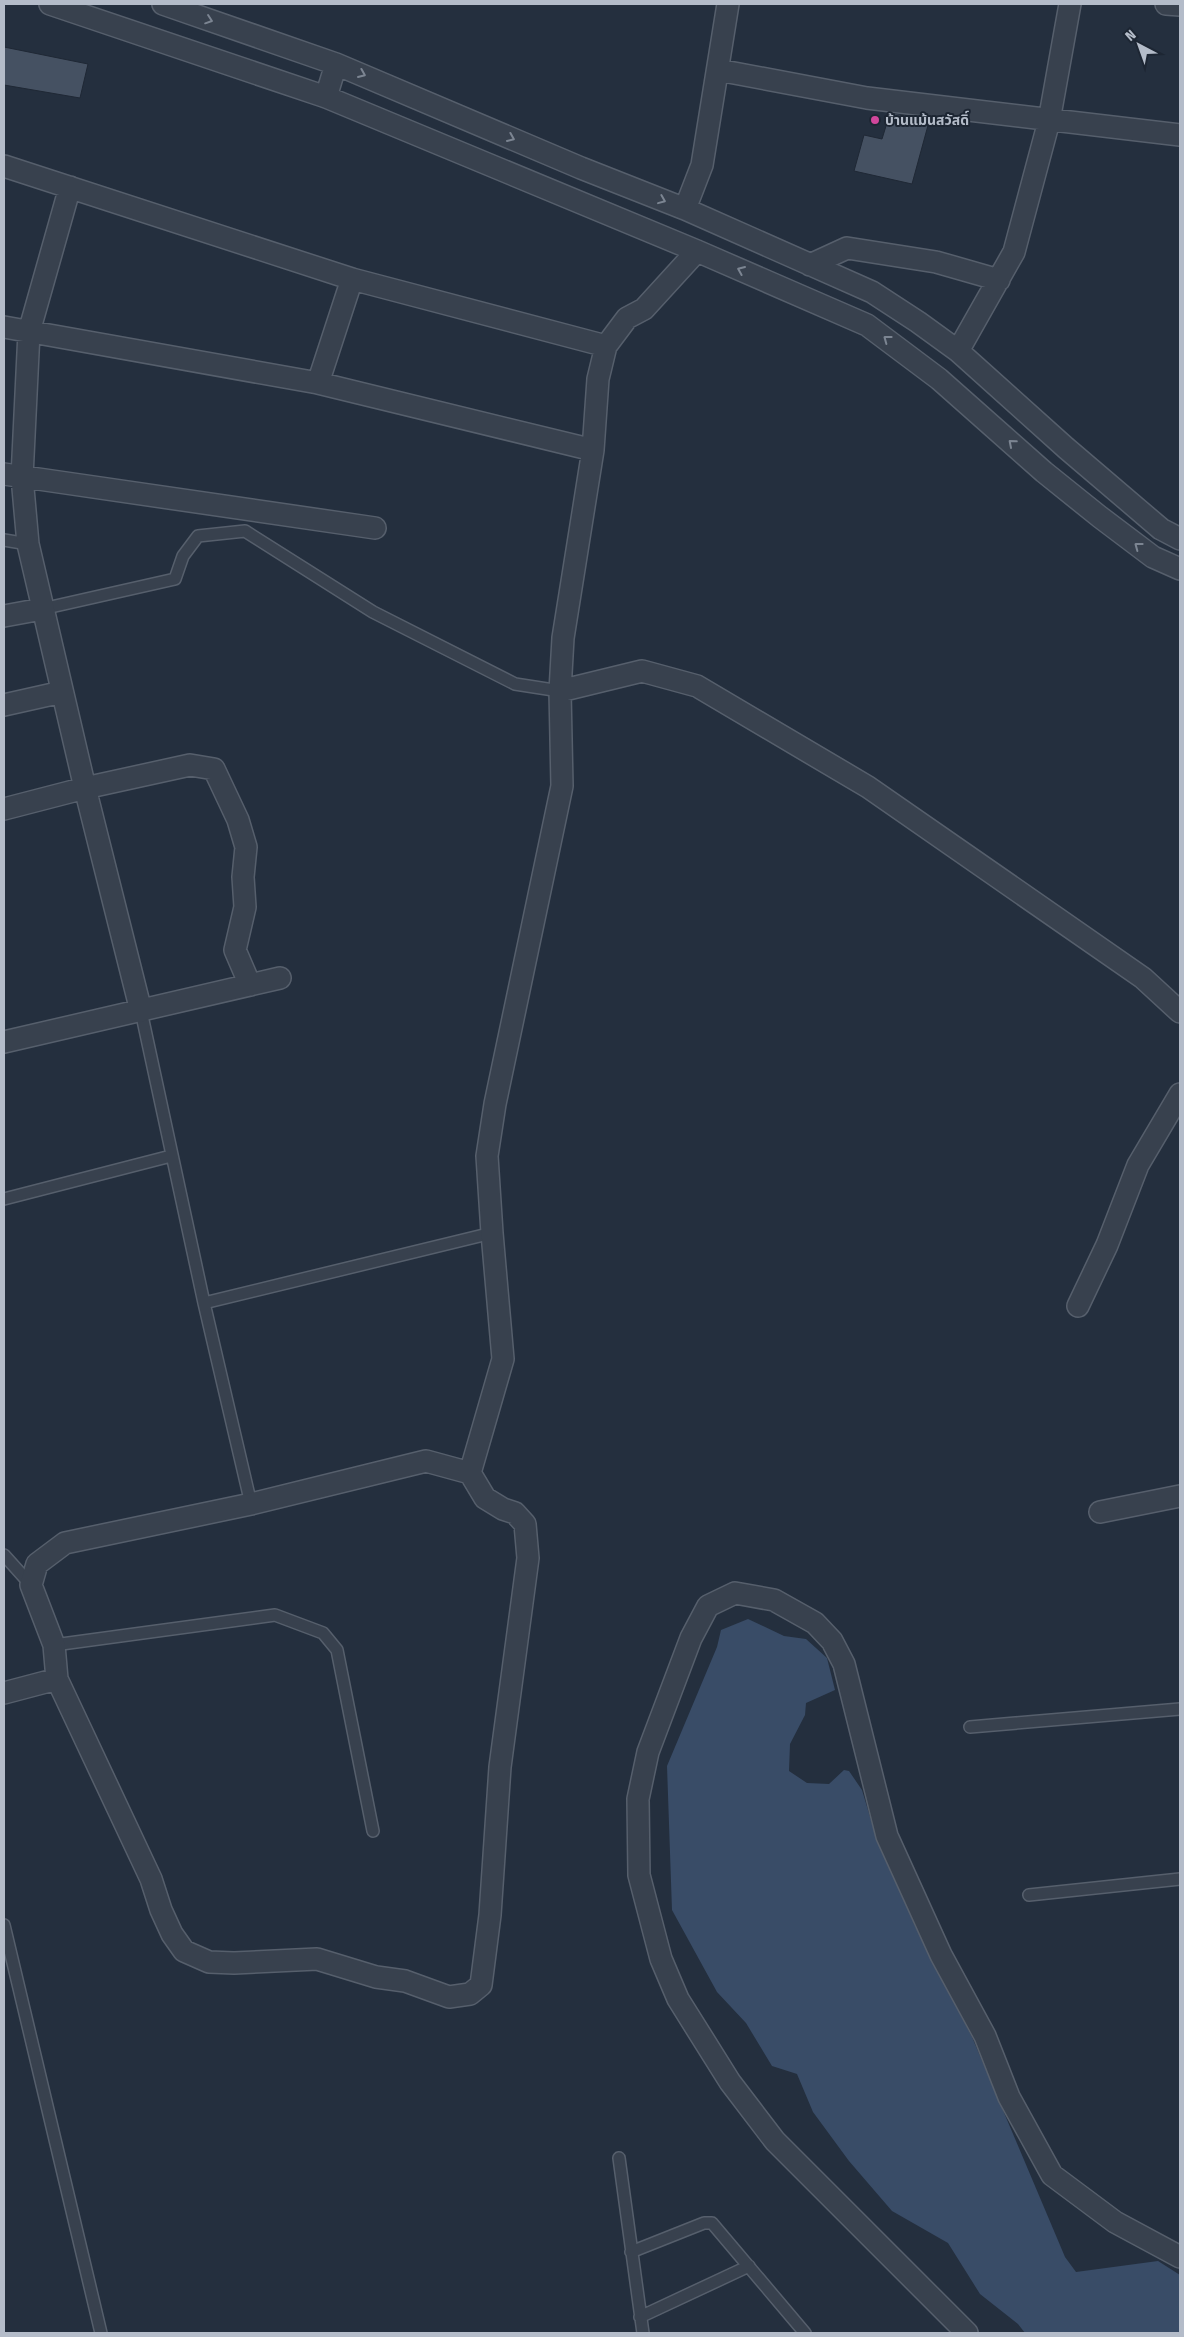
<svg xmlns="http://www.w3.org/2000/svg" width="1184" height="2337" viewBox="0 0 1184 2337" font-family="'Fira Sans Condensed','Noto Sans Thai',sans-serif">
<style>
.water{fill:#394c67}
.building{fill:#455162;stroke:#1f2835}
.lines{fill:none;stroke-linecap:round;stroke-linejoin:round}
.lane-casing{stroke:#565f6c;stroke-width:14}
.street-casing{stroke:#565f6c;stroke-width:24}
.lane{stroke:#38414e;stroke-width:11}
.street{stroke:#38414e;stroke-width:21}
.oneway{stroke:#7c8592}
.hotel-dot{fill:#d1479c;stroke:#1d2633;stroke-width:2}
.labels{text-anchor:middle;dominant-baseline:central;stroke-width:4;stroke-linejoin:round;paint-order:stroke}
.poi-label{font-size:14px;font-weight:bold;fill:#b4bcc9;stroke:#1d2633;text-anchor:start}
</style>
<rect width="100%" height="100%" fill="#242f3e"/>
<path class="water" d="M748,1619L784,1636L806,1639L827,1658L835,1690L806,1703L805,1715L790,1744L789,1771L807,1783L829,1784L844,1770L849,1771L862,1790L874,1830L891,1863L914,1924L972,2037L1065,2257L1076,2272L1158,2261L1180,2275V2333H1025L1018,2324L980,2294L948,2243L892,2211L849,2161L813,2112L797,2074L772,2066L746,2023L717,1992L672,1910L667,1766L717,1647L721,1630Z"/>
<path class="building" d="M4,47L88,64L80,98L4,85Z
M890,113L930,118L912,184L854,171L864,135L882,139Z"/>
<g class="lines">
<g class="lane-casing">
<path id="lane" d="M4,540L28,544
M42,609L175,579L183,556L198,536L245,531L373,612L515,684L560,691
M141,1011L204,1303L251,1504
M4,1199L171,1156
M204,1303L492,1233
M4,1555L31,1585
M54,1645L275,1615L323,1633L337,1650L373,1831
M970,1727L1180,1709
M1029,1895L1180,1879
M4,1925L101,2333
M619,2158L643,2333
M631,2252L704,2223H712L805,2333
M640,2317L749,2266"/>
</g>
<g class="street-casing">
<path id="street" d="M50,4L326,97L697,251L867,325L939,379L1044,472L1100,517L1153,557L1180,569
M163,4L336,64L581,168L685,209L872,292L918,322L958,351L1066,448L1161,529L1180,539
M1166,4L1180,5
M718,70L867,98L1180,135
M326,97L336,64
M4,166L352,279L606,346
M70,187L29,332L22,477L28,544L85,788L141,1011
M685,209L702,165L728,4
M697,251L644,309L627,318L606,346L598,379L593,450L563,638L560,691L642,671L697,686L868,787L1143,978L1180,1012
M810,265L847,248L936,262L999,280
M4,327L318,383L593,450
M958,351L1014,252L1049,121L1070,4
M318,383L352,279
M4,474L375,528
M4,616L42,609
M4,705L62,692
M4,809L85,788L190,765L214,769L238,820L246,847L243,877L245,907L235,950L250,985
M4,1042L280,978
M1078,1306L1107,1245L1138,1165L1180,1094
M1100,1512L1180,1496
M57,1679L151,1879L161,1910L172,1934L184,1951L209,1962L234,1963L317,1959L376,1977L405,1981L449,1997L470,1994L481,1985L490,1915L500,1767L528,1558L525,1524L515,1513L503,1509L485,1498L470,1473
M4,1693L57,1679L54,1645L31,1585L37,1564L65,1543L251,1504L426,1461L470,1473L503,1359L492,1233L487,1156L495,1104L562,786L560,691
M967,2333L775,2141L730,2082L678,1999L661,1959L639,1875L638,1799L648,1752L691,1638L708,1606L735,1593L774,1600L815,1623L832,1641L844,1664L887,1836L941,1955L985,2036L1009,2097L1052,2175L1115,2222L1180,2257"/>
</g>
<use href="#lane" class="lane"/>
<use href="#street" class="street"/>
</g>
<defs><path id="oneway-chevron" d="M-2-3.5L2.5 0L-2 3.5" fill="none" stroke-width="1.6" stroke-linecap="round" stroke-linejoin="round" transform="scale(1.25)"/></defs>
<g class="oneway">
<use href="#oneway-chevron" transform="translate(209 20) rotate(19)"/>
<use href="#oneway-chevron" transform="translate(362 74) rotate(23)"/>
<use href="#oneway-chevron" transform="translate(511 138) rotate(23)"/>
<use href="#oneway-chevron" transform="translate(662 200) rotate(22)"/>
<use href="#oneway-chevron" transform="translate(741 270) rotate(-157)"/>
<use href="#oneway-chevron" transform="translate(887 339) rotate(-143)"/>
<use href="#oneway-chevron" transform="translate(1012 443) rotate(-139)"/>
<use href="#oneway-chevron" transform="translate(1138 546) rotate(-143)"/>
</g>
<circle class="hotel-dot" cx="875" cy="120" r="5"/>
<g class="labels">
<g class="poi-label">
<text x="885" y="120">บ้านแม้นสวัสดิ์</text>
</g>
</g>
<rect width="1184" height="2337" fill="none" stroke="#b4bcc9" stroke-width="10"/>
<g transform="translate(1139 45) rotate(319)" stroke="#1d2633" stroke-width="4" paint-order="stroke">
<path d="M0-4L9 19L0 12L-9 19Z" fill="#b4bcc9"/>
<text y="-8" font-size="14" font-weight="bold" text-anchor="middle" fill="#b4bcc9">N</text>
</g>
</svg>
